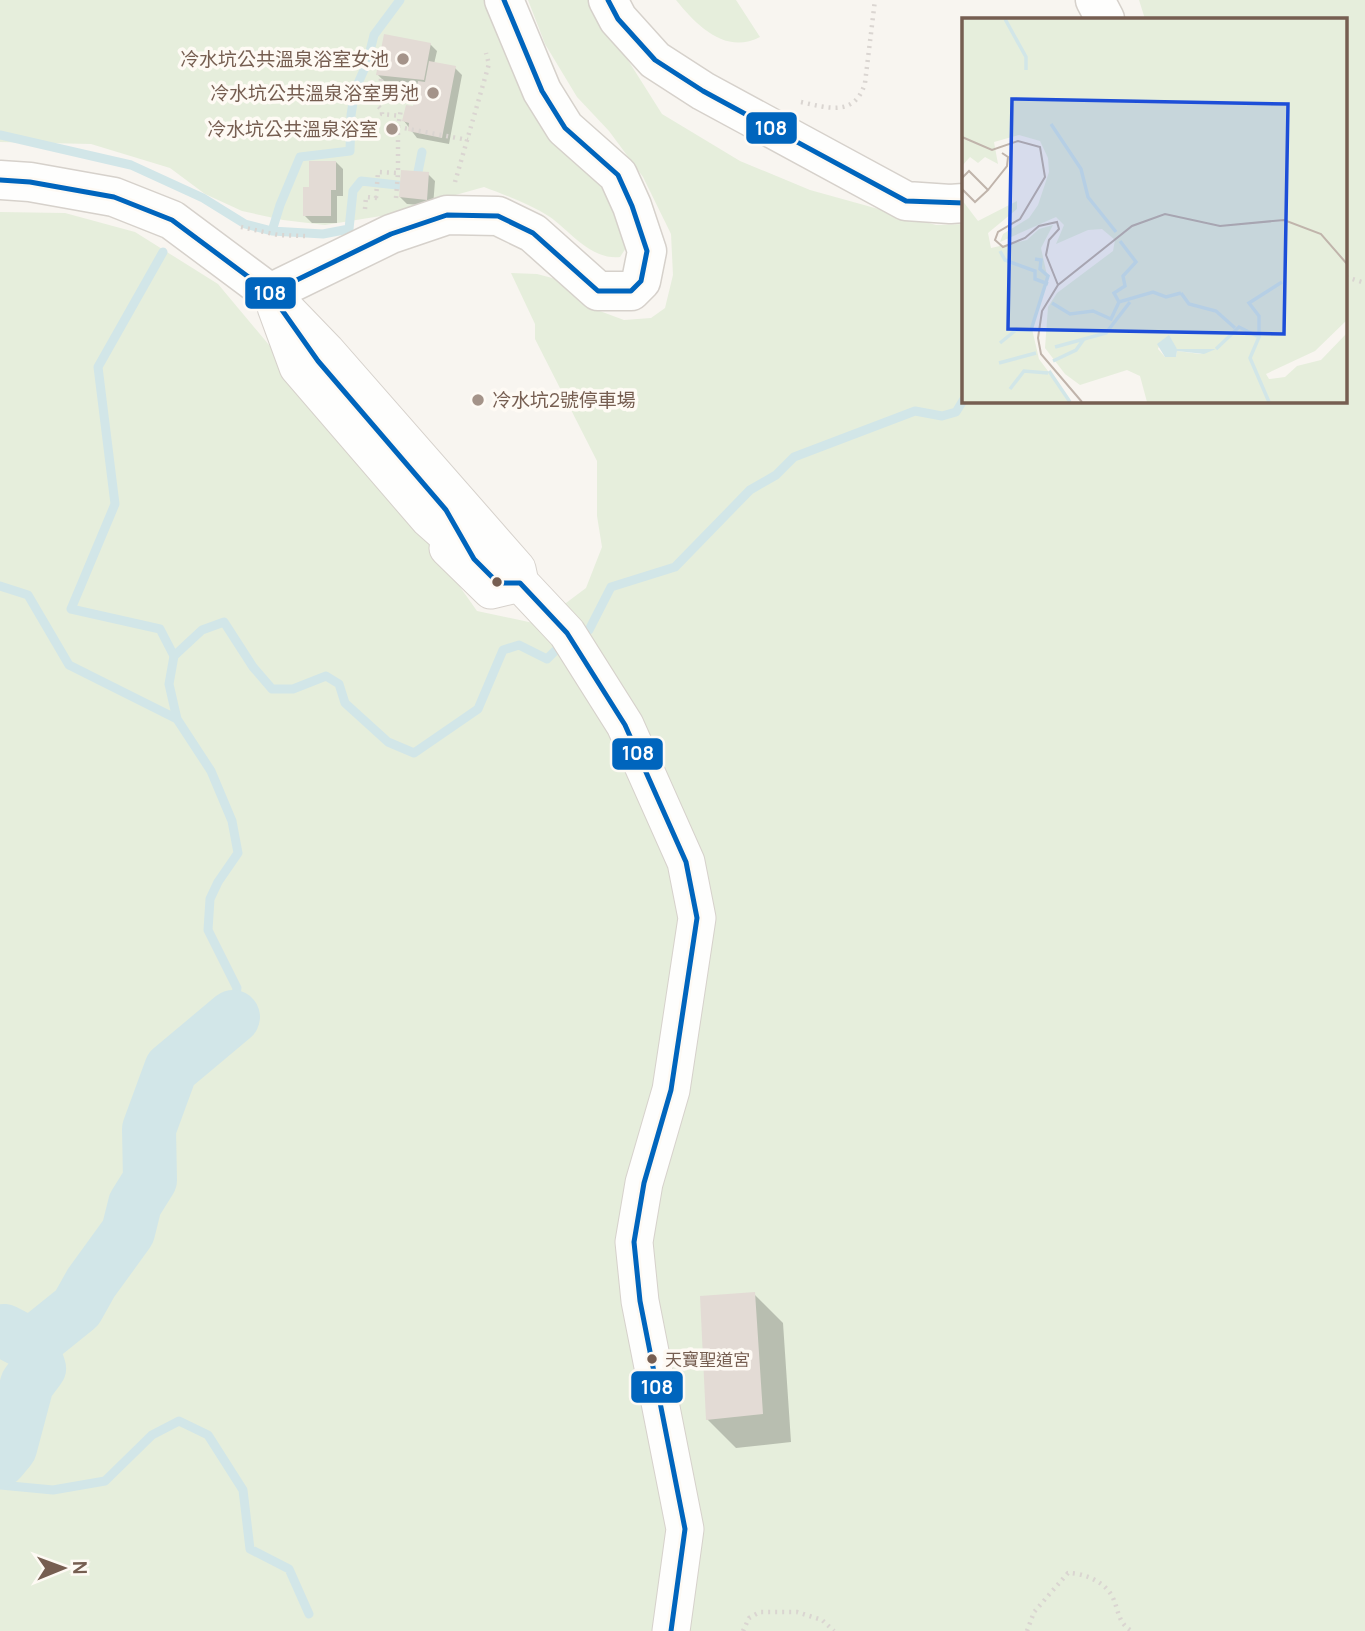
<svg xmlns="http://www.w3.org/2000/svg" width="1365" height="1631" viewBox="0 0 1365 1631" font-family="Manrope,'Noto Sans TC',sans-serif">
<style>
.green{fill:#e6eedc}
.shadow{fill:#0003}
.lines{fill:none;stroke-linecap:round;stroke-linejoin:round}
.stream{stroke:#d2e6e8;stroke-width:9}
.river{stroke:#d2e6e8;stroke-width:54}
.building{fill:#e3dbd5}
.minor-casing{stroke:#d6d1cb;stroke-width:39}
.tertiary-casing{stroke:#d6d1cb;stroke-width:41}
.path{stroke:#dad5d1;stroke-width:4.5;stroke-dasharray:2 5;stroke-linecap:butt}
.minor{stroke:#fefefd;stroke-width:37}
.tertiary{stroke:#fefefd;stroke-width:38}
.bus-1-casing{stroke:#fefaf4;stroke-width:10}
.bus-1{stroke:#0065bd;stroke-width:5}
.poi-dot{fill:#a49389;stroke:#fefaf4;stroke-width:2.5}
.bus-dot{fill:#765e51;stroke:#fefaf4;stroke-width:2.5}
.labels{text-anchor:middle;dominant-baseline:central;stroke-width:7;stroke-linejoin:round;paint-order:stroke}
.bus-label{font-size:17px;fill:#765e51;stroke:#fefaf4;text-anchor:start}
.poi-label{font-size:19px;fill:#765e51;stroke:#fefaf4;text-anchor:end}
.inset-river{fill:none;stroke:#d2e6e8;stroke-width:3.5}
.inset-road{fill:none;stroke:#c0b4ab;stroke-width:2}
.view{fill:#1d4ed8;fill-opacity:0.15;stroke:#1d4ed8;stroke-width:3.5}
.inset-edge{fill:none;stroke:#765e51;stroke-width:3.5}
.line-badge{stroke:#fefaf4;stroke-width:2.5}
.badge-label{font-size:19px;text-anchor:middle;font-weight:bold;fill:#fff}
</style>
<rect width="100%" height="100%" fill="#f8f5f0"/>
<path class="green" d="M0,0H493L615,211L626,248L620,257C591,260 572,233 550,217C530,204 505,195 484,187L381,216L325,225L283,220L242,211L205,194L170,168L91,144L0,142Z
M528,0H590L662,114L740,161L810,190L936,225L964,224V401H1346V19H1145L1139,0H1365V1631H0V212L65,213L135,232L218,284L315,400L429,543L477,611L538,624L586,588L602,547L597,516V461L535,339V324L511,273L537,274L556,279L597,310L624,320L651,318L665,308L673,275L671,234L643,177L609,131L577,97L545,44Z
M676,0H736L760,37C726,55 697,26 676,0Z"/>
<path class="shadow" d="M430,44L437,51L434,64L455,68L462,75L449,144L417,138L404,121L414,108L419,85L385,82L378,75Z
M336,162L343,169V196H337V223H312L305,216L310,189Z
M428,174L435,181L433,206L407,204L400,197Z
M754,1294L783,1323L791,1442L736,1448L707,1419Z"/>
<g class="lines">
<path class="stream" d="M0,135L131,165L203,198L245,224L272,231L323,234L349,229L353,191L361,181L415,187L422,152
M272,231L280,205L300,157L350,151L351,115L355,90L367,63L374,35L400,0
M163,252L98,367L115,504L71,609L160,629L174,656
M0,586L28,595L69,665L177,719
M589,630L611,587L675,567L750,490L776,475L794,457L915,411L942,416L956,412L964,399
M233,1017L237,988L208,930L210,899L218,882L238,853L232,821L211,771L177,719L169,684L174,656L202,630L224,622L253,667L272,689H293L326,676L339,684L345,703L388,742L414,753L478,709L503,650L519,645L547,659L555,651
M0,1485L53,1490L105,1481L152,1435L179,1421L208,1435L243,1490L250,1549L289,1569L309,1614"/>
<path class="river" d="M31,1345L77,1308L91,1283L128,1232L135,1204L150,1180L149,1129L171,1069L233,1017
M0,1460L10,1448L27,1384L39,1368L31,1345L4,1331"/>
</g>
<path class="building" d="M384,34L431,43L424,80L376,75Z
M429,61L456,66L442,138L408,131L409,123L402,121L406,105L413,106L418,81L425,82Z
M309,161H336V190H331V216H303V187H309Z
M401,170L429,172L427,200L399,197Z
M755,1292L763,1414L706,1420L700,1296Z"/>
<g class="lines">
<g class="minor-casing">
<path id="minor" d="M270,293L326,351L517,569L520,583L567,633L625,725L686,862L697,918L671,1090L644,1183L634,1242L640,1301L685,1529L671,1631
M276,307L298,367L429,519L474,559
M448,548L491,590L520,583"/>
</g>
<g class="tertiary-casing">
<path id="tertiary" d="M608,0L618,19L655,60L703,91L906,201L950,204L964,203
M1095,0L1105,19
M0,180L30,182L114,197L172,220L270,293L391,234L447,215L498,216L533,233L598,291H631L641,281L647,251L632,206L618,175L565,128L542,91L504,0"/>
</g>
<path class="path" d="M381,79L378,106L382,110V114L400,116
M801,102C828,108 855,117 865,83L875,0
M398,127L468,140
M455,182L489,64L486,53
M376,198L378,172L398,173V127L401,109
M396,198L398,173
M365,209L366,197L377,198
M241,227L278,235L305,236
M1346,277L1365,283
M743,1631L749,1618L760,1612H797L822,1620L834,1631
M1027,1631L1034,1612L1068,1573C1083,1573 1104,1581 1112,1596C1119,1609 1117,1623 1132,1631"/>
<use href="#minor" class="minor"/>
<use href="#tertiary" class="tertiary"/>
<g class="bus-1-casing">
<path id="bus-1" d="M608,0L618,19L655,60L703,91L906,201L964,203
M0,180L30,182L114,197L172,220L270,293L318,361L446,510L474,559L498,583H520L567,633L625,725L686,862L697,918L671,1090L644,1183L634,1242L640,1301L685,1529L671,1631
M270,293L391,234L447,215L498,216L533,233L598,291H631L641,281L647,251L632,206L618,175L565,128L542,91L504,0"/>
</g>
<use href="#bus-1" class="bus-1"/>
</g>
<g class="poi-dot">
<circle cx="403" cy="59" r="7"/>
<circle cx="433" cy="93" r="7"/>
<circle cx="392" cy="129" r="7"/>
<circle cx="478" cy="400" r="7"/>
</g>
<g class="bus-dot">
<circle cx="497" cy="582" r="6"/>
<circle cx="652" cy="1359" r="6"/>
</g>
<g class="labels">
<g class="bus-label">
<text x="665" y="1359">天寶聖道宮</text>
</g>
<g class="poi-label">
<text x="389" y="59">冷水坑公共溫泉浴室女池</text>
<text x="419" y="93">冷水坑公共溫泉浴室男池</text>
<text x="378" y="129">冷水坑公共溫泉浴室</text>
<text x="492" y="400" text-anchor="start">冷水坑2號停車場</text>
</g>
</g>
<g transform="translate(962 18)">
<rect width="385" height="385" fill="#f8f5f0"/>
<path d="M0,1H385V302L353,333L304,356L307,361L323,359L335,348L359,342L385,315V384H185L178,358L165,352L118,367L103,356L83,330L86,289L95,275L151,233L153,222L140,211L126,212L94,226L102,207L94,199L38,224L41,216L67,200L76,187L87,154L86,140L78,123L57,117L32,124L36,146L23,139L16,145L8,139L0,148ZM199,323L215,331L251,332L238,336L215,333L214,339H203L196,331ZM0,182L16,203L55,183V191L26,215L29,230L65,222L77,211L91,207L79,230L85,257L70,311L77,341L109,384H0Z" fill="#e6eedc" fill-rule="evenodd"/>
<path d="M207,317L215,331H254L242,336L215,333L214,339H203L195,326Z" fill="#d2e6e8"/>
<path class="inset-river" d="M43,1L64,39V52M89,106L119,151L126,179L154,214M158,223L174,244L161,258L163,268L152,275L157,284L191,274L204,279L219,275M38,233L43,242L73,253V261L86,266M219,275L227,286L254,293L273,310M90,285L108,296L131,293L149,301L157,284M297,319V298L287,285L320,264M38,325L54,312H69L86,258L78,251L79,242L73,241M93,329L144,315L168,284M254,331L277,309L297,319L288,340L307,384M91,343L114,332L122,321M37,345L74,335M87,353L108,384M48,371L62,353L86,355"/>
<path class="inset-road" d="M0,119L30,132L56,123L78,129L83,159L58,201L36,214L33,222L41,229L63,220L77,208L95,204L97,211L87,222L84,237L96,267M0,160L7,153L26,172L13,184L0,171M26,172L45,148L46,139L40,135M120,384L79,336L76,320L80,293L96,267L170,208L203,196L258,208L322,202L359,216L385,246"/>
<path class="view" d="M50,81L326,86L322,316L46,311Z"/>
<rect width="385" height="385" class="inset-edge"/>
</g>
<g class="line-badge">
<rect x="745" y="111" width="53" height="34" rx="7" fill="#0065bd"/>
<rect x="244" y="276" width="53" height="34" rx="7" fill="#0065bd"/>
<rect x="611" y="737" width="53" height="34" rx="7" fill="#0065bd"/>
<rect x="630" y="1370" width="54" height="34" rx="7" fill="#0065bd"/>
</g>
<g class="badge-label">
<text x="771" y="135">108</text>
<text x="270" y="300">108</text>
<text x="638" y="760">108</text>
<text x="657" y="1394">108</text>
</g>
<g transform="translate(63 1568) rotate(89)" stroke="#fefaf4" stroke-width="5" paint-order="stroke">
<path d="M0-5L12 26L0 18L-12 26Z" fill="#765e51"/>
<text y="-10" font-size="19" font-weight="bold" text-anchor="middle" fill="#765e51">N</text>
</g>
</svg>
